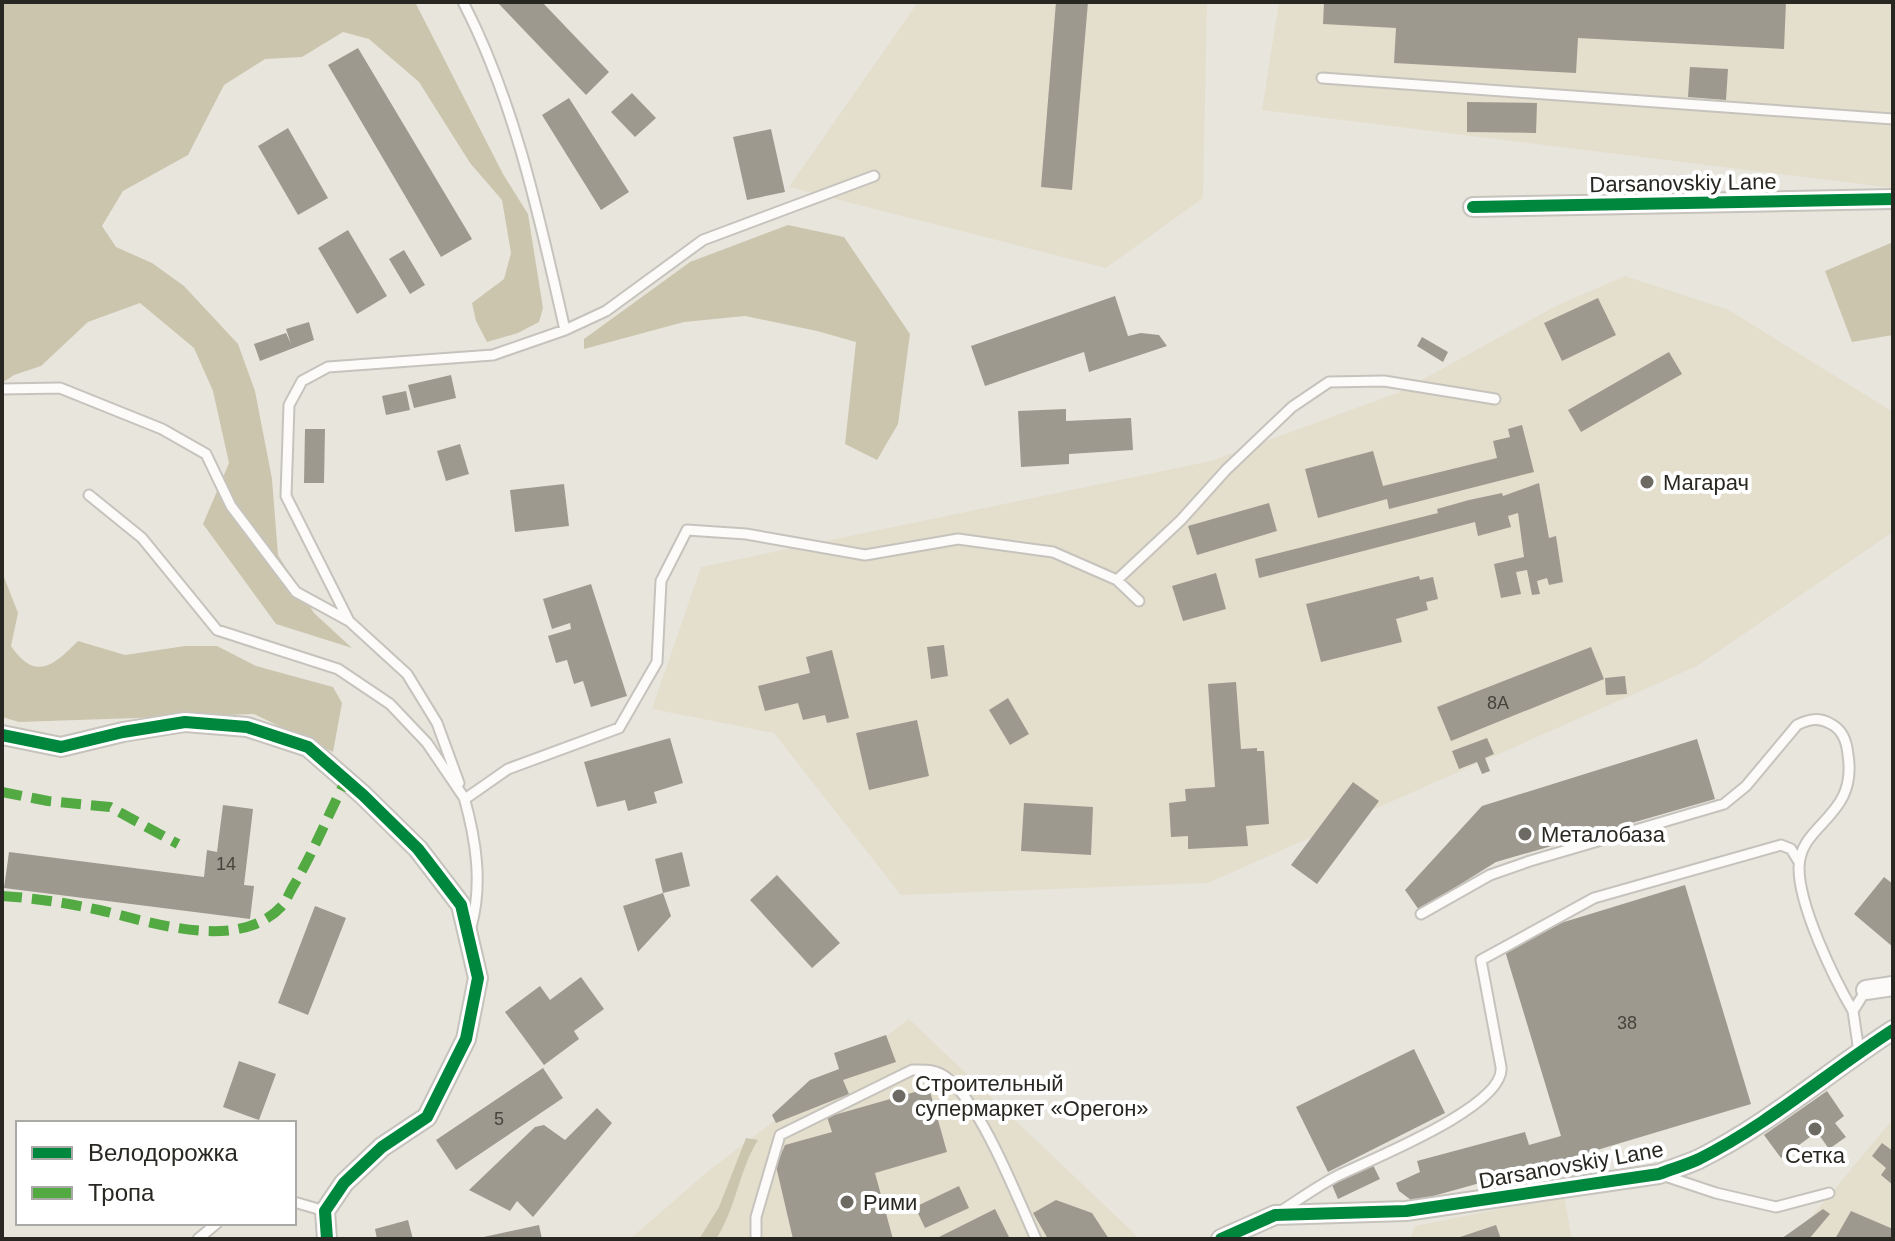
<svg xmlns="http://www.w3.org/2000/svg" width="1895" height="1241" viewBox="0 0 1895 1241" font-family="Helvetica,sans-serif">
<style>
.built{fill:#e4decd}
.forest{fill:#ccc5ae}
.building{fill:#9d998f}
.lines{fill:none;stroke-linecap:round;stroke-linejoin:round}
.lane-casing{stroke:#c6c3bd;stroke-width:13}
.street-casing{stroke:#c6c3bd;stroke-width:22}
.lane{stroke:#fcfbfa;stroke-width:9}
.street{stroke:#fcfbfa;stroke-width:18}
.quiet{stroke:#53aa43;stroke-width:10;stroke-dasharray:20 10;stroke-linecap:butt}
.cycleway-casing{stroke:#fff;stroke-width:17}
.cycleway{stroke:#00873e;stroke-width:12}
.poi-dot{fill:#6c6a63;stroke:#fff;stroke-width:3}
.labels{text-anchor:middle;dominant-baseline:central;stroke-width:8;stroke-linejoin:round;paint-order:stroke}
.number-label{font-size:18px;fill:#46443c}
.street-label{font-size:22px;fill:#292721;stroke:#fff}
.poi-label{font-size:22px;fill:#292721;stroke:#fff;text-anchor:start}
</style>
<rect width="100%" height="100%" fill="#e8e5dd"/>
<path class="built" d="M918,2H1207L1203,198L1106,268L789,187Z
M1279,2H1893V188L1262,110Z
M1625,276L1729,310L1893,412V532L1697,666L1208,883L901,895L774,733L652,709L701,567L1211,461L1400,392L1556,306Z
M909,1019L1140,1239H630L707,1172Z
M1893,1119V1239H1793Z
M1564,1196L1572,1239H1410L1415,1226Z"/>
<path class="forest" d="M2,2H415L503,174L528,214L543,308L539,322L518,333L487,342L476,321L472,303L504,279L511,253L502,200L470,163L419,82L369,39L343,32L302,57L265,59L224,85L188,155L123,191L102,226L116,247L152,263L184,286L238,344L255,391L272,479L278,555L314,613L352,648L276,624L203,524L229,463L213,391L194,348L140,303L88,322L41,366L14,375L2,383Z
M788,225L844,237L910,334L898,424L877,460L845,444L856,342L817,331L745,316L684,322L584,349V339L690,262Z
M1893,242V335L1852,342L1825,271Z
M2,572L18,613L11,646C36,683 55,664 78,641L125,655L185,646H217L256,666L333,687L342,703L333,752L254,714L19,722L2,717Z
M746,1138L758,1140C739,1170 736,1209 716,1239H699L719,1207Z"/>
<path class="building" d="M497,2H542L609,72L586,95Z
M1056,2H1088L1072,190L1041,187Z
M1324,2H1786L1784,49L1578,38L1576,73L1394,63L1396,28L1323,24Z
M358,48L472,239L441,257L328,65Z
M1690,67L1728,69L1726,100L1688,97Z
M632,93L656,118L635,137L611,112Z
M569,98L629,192L601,210L542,115Z
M1467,102L1537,103L1536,133L1467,132Z
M288,128L328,198L298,215L258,146Z
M771,129L785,192L747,200L733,137Z
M348,230L387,296L357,314L318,248Z
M404,250L425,285L410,294L389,259Z
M1115,296L1128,336L1141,333L1159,335L1167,346L1089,372L1084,352L985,386L971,346Z
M1598,298L1616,335L1562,361L1544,323Z
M309,322L314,340L260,361L254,344L286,333L291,344L286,329Z
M1422,337L1448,352L1443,362L1417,346Z
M1669,352L1682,374L1581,432L1568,410Z
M451,375L456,398L414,408L408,385Z
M406,391L410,410L386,415L382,396Z
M1066,409V421L1131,418L1133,450L1069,454V464L1021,467L1018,411Z
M1522,425L1534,472L1389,509L1387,499L1318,518L1305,469L1373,451L1383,486L1497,458L1493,441L1510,437L1508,429Z
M305,429H325L324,483H304Z
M460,444L469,474L446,481L437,451Z
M1539,483L1549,538L1556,536L1563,582L1549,585L1547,578L1537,581L1540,594L1532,595L1527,570L1516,572L1521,594L1501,598L1494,564L1524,557L1518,513L1508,516L1511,527L1478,536L1475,522L1259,578L1255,559L1438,513L1437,509L1469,500L1502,493L1503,496Z
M564,484L569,526L515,532L510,490Z
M1269,503L1277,531L1197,555L1188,526Z
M1216,573L1226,609L1183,621L1172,586Z
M1419,576L1420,580L1433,577L1438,599L1426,602L1428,610L1396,619L1402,642L1321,662L1306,604Z
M591,584L627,696L591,707L583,681L574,684L567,660L556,663L548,636L571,629L570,623L552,629L543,599Z
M944,645L948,676L931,679L927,647Z
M1591,647L1604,679L1451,741L1437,707Z
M832,650L849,718L827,723L825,715L803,720L798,703L765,711L758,686L810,673L806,657Z
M1625,676L1627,694L1606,695L1605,678Z
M1236,682L1241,749L1257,748V751H1264L1269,824L1246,826L1248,846L1188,849V836L1171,837L1169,803L1186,801L1185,789L1215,787L1208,684Z
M1008,698L1029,734L1010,745L989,710Z
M917,720L929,776L869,790L856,733Z
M670,738L683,783L654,792L657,803L628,811L625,800L597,807L584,762Z
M1487,738L1494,754L1485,758L1490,771L1482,774L1477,762L1459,769L1452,751Z
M1697,739L1715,799L1496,862L1419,910L1405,890L1482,806Z
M1353,782L1379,801L1317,884L1291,865Z
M1024,803L1093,807L1091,855L1021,851Z
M223,805L253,809L244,885L254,886L250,919L4,888L9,852L204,877L207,850L217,852Z
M682,852L690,886L663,893L655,859Z
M777,875L840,943L812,968L750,900Z
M1884,877L1893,884V947L1854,914Z
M1685,885L1751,1104L1567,1159L1426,1198L1415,1203L1399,1191L1396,1183L1420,1172L1417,1161L1525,1132L1529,1145L1561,1136L1502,941Z
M663,893L671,916L638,952L623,906Z
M315,906L346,918L308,1015L278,1003Z
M581,977L604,1009L574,1031L579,1039L544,1065L505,1012L540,986L550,1000Z
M886,1035L896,1062L843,1080L849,1094L776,1123L772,1115L810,1080L839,1069L834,1053Z
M1414,1049L1445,1113L1328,1172L1296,1107Z
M239,1061L276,1074L259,1120L223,1107Z
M543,1068L563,1098L456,1170L436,1140Z
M929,1088L947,1152L875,1173L893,1239H793L776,1166L785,1145L832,1132L827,1117Z
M1827,1091L1844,1116L1835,1123L1846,1137L1829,1149L1817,1132L1781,1158L1764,1135Z
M597,1108L612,1123L533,1217L517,1201L510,1211L469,1190L535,1127L544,1125L565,1140Z
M1882,1143L1893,1151V1185L1881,1175L1886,1168L1872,1156Z
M1373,1165L1380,1179L1338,1199L1332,1185Z
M959,1186L969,1208L925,1228L915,1207Z
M1056,1200L1092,1213L1109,1239H1048L1033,1213Z
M995,1209L1010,1239H935Z
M1823,1209L1830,1214L1809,1239H1781Z
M1851,1211L1893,1229V1239H1835Z
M408,1220L413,1239H377L375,1229Z
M539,1225L542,1239H479V1238Z
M1496,1225L1501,1239H1457V1238Z"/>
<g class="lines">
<g class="lane-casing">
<path id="lane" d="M463,2C515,102 540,220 565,330
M1322,78L1893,119
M2,389L60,388L162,429L206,454L231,506L296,592L349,621L407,674L437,723L459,783
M89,495L142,538L217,630L338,669L390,704L427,743L465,799L508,769L619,728L657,662L661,581L687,530L746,534L865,555L958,539L1053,552L1117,580L1139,601
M1117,580L1181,520L1226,470L1292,407L1329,382L1384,381L1495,399
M349,621L286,496L289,405L302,381L328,367L493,355L565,330L606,311L703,240L874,176
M464,797C476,840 483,884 471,927
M1421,914L1490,875L1530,861L1724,804L1746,786L1797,725C1809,719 1819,717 1831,724C1843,730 1847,743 1848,755C1858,818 1799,823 1799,868C1799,906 1833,977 1853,1011
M1859,1052L1853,1011L1866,990
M1662,1175L1716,1193L1776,1207L1829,1193
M294,1202L325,1211
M1281,1211C1300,1199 1319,1185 1339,1175C1372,1159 1506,1106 1501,1067L1481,960L1594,898L1781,845L1791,849L1799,862
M198,1239L217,1223
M756,1239V1217L780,1135L912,1070C925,1070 936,1069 947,1078C981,1104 1017,1197 1036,1239"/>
</g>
<g class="street-casing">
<path id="street" d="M1473,207L1893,199
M2,735L61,747L123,732L185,722L247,727L308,747L363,795L418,849L461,905L478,978L466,1039L427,1117L382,1147L344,1183L325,1211L327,1239
M1866,990L1893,986
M1221,1239L1275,1215L1406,1211L1659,1174C1672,1169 1686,1165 1699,1159C1769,1124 1828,1072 1893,1030"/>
</g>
<use href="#lane" class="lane"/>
<use href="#street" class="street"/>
<path class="quiet" d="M2,792L48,801L110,807L178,844
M2,896C34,898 68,903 99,910C152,922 238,953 282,906C287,900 290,891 294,885C314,851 328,815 346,780"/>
<g class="cycleway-casing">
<path id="cycleway" d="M1473,207L1893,199
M2,735L61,747L123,732L185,722L247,727L308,747L363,795L418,849L461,905L478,978L466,1039L427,1117L382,1147L344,1183L325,1211L327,1239
M1221,1239L1275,1215L1406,1211L1659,1174C1672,1169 1686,1165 1699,1159C1769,1124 1828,1072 1893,1030"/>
</g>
<use href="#cycleway" class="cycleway"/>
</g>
<g class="poi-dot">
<circle cx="1647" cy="482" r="8"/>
<circle cx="1525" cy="834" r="8"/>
<circle cx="899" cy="1096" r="8"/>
<circle cx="1815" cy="1129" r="8"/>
<circle cx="847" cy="1202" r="8"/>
</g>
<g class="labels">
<g class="number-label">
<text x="1498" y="703">8А</text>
<text x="226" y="864">14</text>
<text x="1627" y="1023">38</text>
<text x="499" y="1119">5</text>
</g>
<g class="street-label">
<text transform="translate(1683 183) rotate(-1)">Darsanovskiy Lane</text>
<text transform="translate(1571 1165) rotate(-10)">Darsanovskiy Lane</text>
</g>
<g class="poi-label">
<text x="1663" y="482">Магарач</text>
<text x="1541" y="834">Металобаза</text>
<text x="915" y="1083">Строительный<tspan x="915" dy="25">супермаркет «Орегон»</tspan></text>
<text x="1815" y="1155" text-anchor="middle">Сетка</text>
<text x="863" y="1202">Рими</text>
</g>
</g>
<rect width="1895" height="1241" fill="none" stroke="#292721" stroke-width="8"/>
<rect x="16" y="1121" width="280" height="104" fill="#ffffff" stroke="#a9a9a6" stroke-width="2"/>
<rect x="32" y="1147" width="40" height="12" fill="#00873e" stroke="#a9a9a6" stroke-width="2"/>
<text x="88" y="1161" font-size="24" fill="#292721">Велодорожка</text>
<rect x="32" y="1187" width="40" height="12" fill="#53aa43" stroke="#a9a9a6" stroke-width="2"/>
<text x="88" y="1201" font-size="24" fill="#292721">Тропа</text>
</svg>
